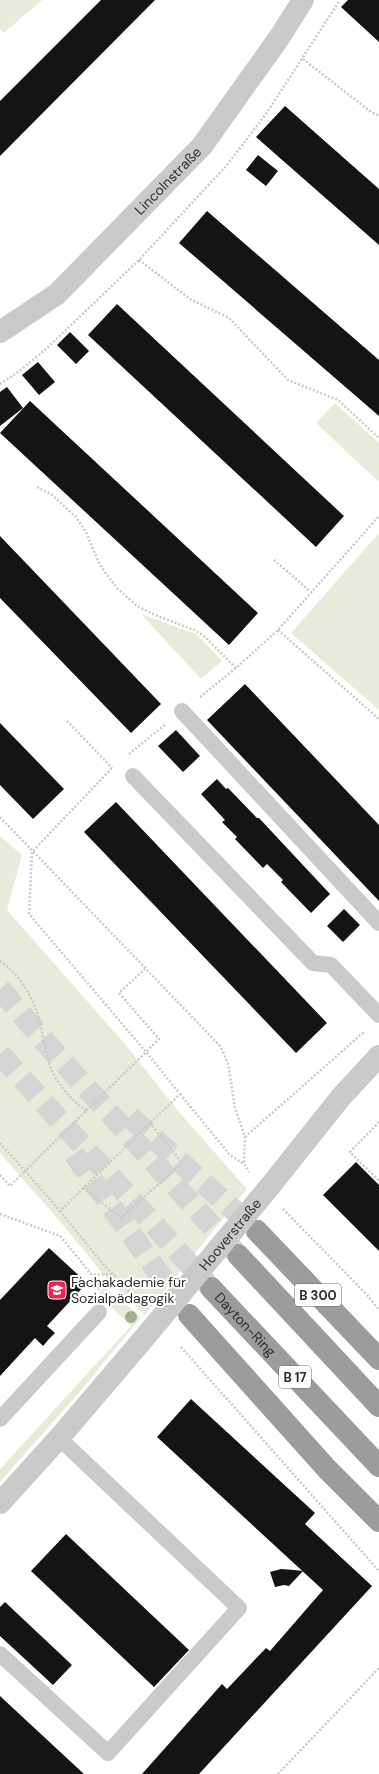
<svg xmlns="http://www.w3.org/2000/svg" width="379" height="1774" viewBox="0 0 379 1774" font-family="'DM Sans',sans-serif">
<style>
.green{fill:#e6ecd9}
.building{fill:#141414}
.lines{fill:none;stroke-linecap:round;stroke-linejoin:round}
.trunk-tunnel{stroke:#d5d5d5;stroke-width:22;stroke-dasharray:22 11;stroke-linecap:butt}
.path{stroke:#cacaca;stroke-width:2.5;stroke-dasharray:2 2;stroke-linecap:butt}
.service{stroke:#cacaca;stroke-width:16}
.minor{stroke:#cacaca;stroke-width:22}
.trunk{stroke:#9c9c9c;stroke-width:22}
.minor-bridge{stroke:#cacaca;stroke-width:22}
.tree{fill:#a3ae91}
.labels{text-anchor:middle;dominant-baseline:central;stroke-width:4;stroke-linejoin:round;paint-order:stroke}
.shield{fill:#fff;stroke:#6c6c6c;stroke-width:1}
.shield-label{font-size:13px;font-weight:bold;fill:#2d2d2d}
.street-label{font-size:14px;fill:#2d2d2d;stroke:#fff}
.poi-label{font-size:14px;fill:#2d2d2d;stroke:#fff;text-anchor:start}
</style>
<rect width="100%" height="100%" fill="#fff"/>
<path class="green" d="M0,0H42L4,33L0,29Z
M335,403L379,443V482L316,423Z
M379,533V710L291,633Z
M141,614L196,634L222,661L201,679Z
M0,836L22,855L7,910L125,1044L179,1112L247,1189L145,1315L107,1279L64,1226L0,1153Z
M104,1287L141,1317L83,1388L0,1482V1469L131,1326L98,1294Z"/>
<path class="building" d="M101,0H155L0,156V101Z
M348,0H379V42L341,7Z
M285,106L379,189V245L256,137Z
M258,155L278,171L266,186L246,170Z
M207,211L379,360V416L179,243Z
M117,304L344,516L316,547L88,335Z
M70,332L89,351L76,364L57,345Z
M38,362L55,382L39,395L22,375Z
M7,387L23,408L0,426V392Z
M30,401L258,613L229,645L0,433Z
M0,536L161,704L131,733L0,598Z
M245,684L379,825V901L207,720Z
M0,723L64,789L33,819L0,785Z
M176,730L200,756L183,772L158,746Z
M217,779L226,789L228,788L257,818H259L330,894L311,913L281,882L283,880L267,864L263,868L235,839L237,837L222,822L225,820L201,794Z
M116,802L327,1023L296,1053L84,832Z
M344,909L360,925L343,942L327,926Z
M356,1162L379,1185V1251L323,1195Z
M49,1248L87,1283L47,1326L55,1333L49,1339L43,1346L35,1338L0,1376V1300Z
M191,1399L315,1513L305,1524L372,1586L199,1774H142L222,1684L227,1689L266,1648L270,1651L323,1590L157,1437Z
M66,1534L189,1650L154,1687L31,1571Z
M281,1569L294,1570L303,1571L289,1586L284,1585L275,1587L270,1572Z
M5,1602L72,1665L53,1685L0,1636V1607Z
M0,1696L29,1723L84,1774H0Z"/>
<g class="lines">
<path class="trunk-tunnel" d="M0,989L46,1043L237,1254
M0,1054L211,1288
M130,1117L257,1231
M74,1154L187,1313"/>
<path class="path" d="M303,59L371,112L379,116
M139,260L190,299L229,318L288,380L338,400L379,438
M0,384L17,373L46,349L139,260L227,165L266,114L340,0
M37,487L51,494L76,517L86,532L99,563L107,575L117,588L137,606L155,615L194,630L203,635L236,668
M274,560L311,592
M278,630L379,719
M200,697L236,668L278,630L379,516
M67,721L112,768
M129,754L166,724
M0,817L221,1047L228,1064L235,1108L245,1137L244,1164L249,1172
M0,961C18,973 31,994 38,1015C44,1035 45,1059 55,1077C64,1092 73,1100 86,1111
M180,1094L230,1155L244,1164
M379,1122L350,1152L379,1181
M245,1137L365,1031
M0,1143L25,1171L146,1052L29,914L32,852L112,768
M0,1175L10,1186L25,1171L60,1211L180,1094L146,1052L159,1039L119,993L145,969
M83,1188L121,1218L182,1163L150,1123
M283,1209L368,1296L379,1310
M60,1211L103,1264L141,1304
M0,1214L60,1236L92,1275L112,1274
M98,1290L112,1274
M181,1347L379,1571
M278,1774L379,1668"/>
<path class="service" d="M182,711L379,923
M133,776L313,963L331,965L379,1015
M0,1419L99,1312
M0,1654L108,1753L239,1608L59,1438"/>
<g class="minor">
<path id="s1" d="M0,332L57,294L202,146L281,35L303,0"/>
<path d="M271,1185L341,1097L379,1056"/>
<path d="M0,1503L59,1438L151,1330"/>
</g>
<g class="trunk">
<path d="M257,1231L379,1359"/>
<path d="M238,1255L379,1406"/>
<path id="s2" d="M211,1288L379,1466"/>
<path d="M189,1315L327,1469L379,1521"/>
</g>
<path class="minor-bridge" id="s3" d="M151,1330L271,1185"/>
</g>
<circle class="tree" cx="131" cy="1317" r="6"/>
<defs>
<g id="school-square" transform="scale(1)"><rect x="-9" y="-9" width="18" height="18" rx="4" fill="#f32050" stroke="#fff"/><path d="M0-5L7-2L0 1L-7-2ZM-4 1L0 2.5L4 1V4Q0 6-4 4Z" fill="#fff"/></g>
</defs>
<g fill-rule="evenodd">
<use href="#school-square" x="57" y="1290"/>
</g>
<g class="labels">
<g class="shield">
<rect x="295" y="1284" width="46" height="22" rx="3"/>
<rect x="279" y="1366" width="32" height="22" rx="3"/>
</g>
<g class="shield-label">
<text x="318" y="1295">B 300</text>
<text x="295" y="1377">B 17</text>
</g>
<g class="street-label">
<text stroke="none"><textPath href="#s1" startOffset="227">Lincolnstraße</textPath></text>
<text stroke="none"><textPath href="#s3" startOffset="124">Hooverstraße</textPath></text>
<text stroke="none"><textPath href="#s2" startOffset="50">Dayton-Ring</textPath></text>
</g>
<g class="poi-label">
<text x="71" y="1282">Fachakademie für<tspan x="71" dy="16">Sozialpädagogik</tspan></text>
</g>
</g>
</svg>
